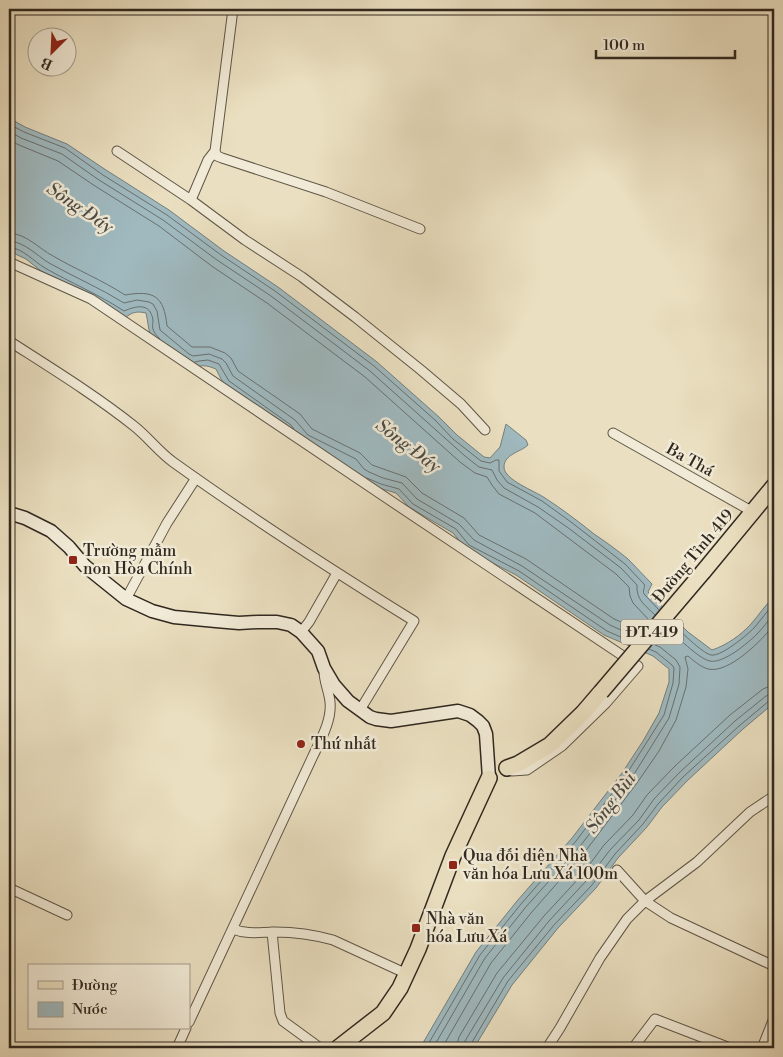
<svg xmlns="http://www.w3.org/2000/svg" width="783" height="1057" viewBox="0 0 783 1057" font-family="'Libre Bodoni',serif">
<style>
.water{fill:#9fb9bf;stroke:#737f7f}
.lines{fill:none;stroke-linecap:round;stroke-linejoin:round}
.shore{stroke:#68706f;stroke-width:1}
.street-casing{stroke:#5e5647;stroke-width:11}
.secondary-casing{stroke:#30281f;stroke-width:15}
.primary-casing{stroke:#30281f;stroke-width:18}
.street{stroke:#f1ead6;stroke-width:9}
.secondary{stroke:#f1ead6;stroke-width:12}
.primary{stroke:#eadfc0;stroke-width:15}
.primary-bridge-casing{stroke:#30281f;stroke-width:18;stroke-linecap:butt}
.primary-bridge{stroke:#eadfc0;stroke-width:15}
.poi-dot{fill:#8f2418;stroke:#f1ead6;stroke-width:2}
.labels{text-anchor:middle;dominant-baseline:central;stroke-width:5;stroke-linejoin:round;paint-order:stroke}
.shield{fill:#f1ead6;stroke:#6a6256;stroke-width:1}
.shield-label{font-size:15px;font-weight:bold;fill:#30281f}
.street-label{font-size:16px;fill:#30281f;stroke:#f1ead6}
.poi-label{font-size:16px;fill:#30281f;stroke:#f1ead6;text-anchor:start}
.water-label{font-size:18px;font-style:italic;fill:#4c4c47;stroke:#f1ead6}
</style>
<rect width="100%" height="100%" fill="#eadfc0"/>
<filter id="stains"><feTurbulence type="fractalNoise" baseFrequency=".004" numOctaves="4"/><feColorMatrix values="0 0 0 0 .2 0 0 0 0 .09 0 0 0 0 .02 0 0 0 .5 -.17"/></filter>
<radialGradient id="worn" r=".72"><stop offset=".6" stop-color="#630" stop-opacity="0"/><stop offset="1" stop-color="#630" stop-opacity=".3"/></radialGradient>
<path class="water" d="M9,118L25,127L67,144L106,170L169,210L224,251L278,287L377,362L439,417L457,435L484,457L490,458L500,447L506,424L526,440L528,445C521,452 504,454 504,467C504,480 535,491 545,498C562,509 578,521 594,534C606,542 617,550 628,559C636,567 644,576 652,584L648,592L688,632L712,650C727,645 741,635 751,624C759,615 765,605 774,597V703L743,729L687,781L662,807L647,827L618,858L596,888L558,928L512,985L474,1048H420L476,952L517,901L572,838L622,773L643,741L659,713L669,682V669L653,656L604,635L516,575L466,549L453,533L409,507L396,493L379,488L225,385L221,379L216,369C208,366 203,364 194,368L151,337C148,329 148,321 146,313C137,311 132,312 125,318L104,304L41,271L26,259L9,251Z"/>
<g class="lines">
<path class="shore" d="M9,124L24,132L65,148L103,175L167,215L221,255L275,291L374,366L435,420L453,439L481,461L490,463L496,460H499V471L507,482L542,501L571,522L625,564L644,584C646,587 642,590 644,594L659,610
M9,131L21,138L62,154L99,180L163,220L217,260L271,296L370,371L465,456L479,467L492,470L497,480L504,488L538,507L567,527L621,568L637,585C636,600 645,605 655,615
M9,140L19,145L58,161L95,186L159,226L213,267L267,303L365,377L460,462L475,473L487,477L492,485L499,494L535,513L616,574L629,587L630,596L633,603L650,621
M9,233C27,234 38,248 53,256C77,270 102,280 125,295C154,290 164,296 167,326L192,347H210L225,353L231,358L238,371L300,414L312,429L360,453L372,465L406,477L422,493L464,518L479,535L526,559L614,619L642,631
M9,241C25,242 36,255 49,263C74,277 100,288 124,303L137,300L149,302L153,304L157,311L160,330L189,354L193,356L209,354L222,359L226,363L233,376L295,420L308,435L356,459L364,469L369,472L383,478L402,483L417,499L459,524L474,540L522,566L610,625L636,637
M9,247C24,249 33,261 45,268C71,283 98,294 124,311C136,306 150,302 153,320C153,323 152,326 153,329C154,333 157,336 160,339
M195,362L199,361L208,360L219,364L229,381L291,425L294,429
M367,478L381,484L399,489L413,504L456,529L469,545L519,571L607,631L632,642
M672,623C679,630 702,653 711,655C721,657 747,635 754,628C761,620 767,611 774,604
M667,627C676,636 699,659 710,661C723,664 748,643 757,634C763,628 769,620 774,613
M426,1048L480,955L521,904L576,841L626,775L664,715L673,683L674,668L672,665L656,652L649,649
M433,1048L485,958L525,908L581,845L631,779L669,718L679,684L680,667L676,660L660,647L653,644
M442,1048L491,963L531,913L587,849L637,783L659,751L676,720L686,687L688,669L685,657L688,656C694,661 701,667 708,669C729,674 762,640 774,625
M456,1048L459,1037L497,973L544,916L581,876L604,845L633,815L647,795L674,767L730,715L763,689L768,687L774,686
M464,1048L465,1041L503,978L549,921L587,880L610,850L639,820L654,799L679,773L735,721L766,696L774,694
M470,1048L471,1044L508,981L554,925L592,885L615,854L643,824L658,804L683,777L739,726L769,701L774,700"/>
<g class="street-casing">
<path id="street" d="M233,9L215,151L208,160L191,200L245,240L302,277L355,317L421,370L461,404L485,430
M117,151L191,200
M215,151L217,156L222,158L326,192L420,229
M9,262L91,299L391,501L638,666L606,703L562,746L527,770L512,771
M9,341C51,368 95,395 134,426C148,437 159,452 173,462C251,518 332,570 414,621L360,710
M613,433L753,512
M126,599L167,523L196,478
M301,632L309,622L337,573
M617,870L645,901L671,918L774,966
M9,888L67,915
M233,929C247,935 261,932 275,932C294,932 315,935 333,940L407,974
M272,932L280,1013L283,1021L320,1048
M189,1022L312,758C320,741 332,721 330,702C329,691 324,682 324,671
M177,1048L186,1028
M547,1048L560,1028L600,958L627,919L645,901L697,862L750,812L774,796
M633,1048L655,1019L730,1048
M762,1048L774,1018"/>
</g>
<g class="secondary-casing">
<path id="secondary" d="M9,513L25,518L51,531L69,547L85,566L126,599L152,611L174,617L216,621L239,623L258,622H277L291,625L301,632L318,651L324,668L334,685L348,701L370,717L376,719L391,721L458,711L470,715L478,721L483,726L486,734L489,778"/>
</g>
<g class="primary-casing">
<path id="primary" d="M703,572L774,486
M507,768L518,764L550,745L583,713L601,692
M338,1048L383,1013L400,988L418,949L453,856L489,778"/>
</g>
<use href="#street" class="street"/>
<use href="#secondary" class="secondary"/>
<use href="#primary" class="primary"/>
<g class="primary-bridge-casing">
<path id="primary-bridge" d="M601,692L703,572"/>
</g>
<use href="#primary-bridge" class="primary-bridge"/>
</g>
<g class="poi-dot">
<rect x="68" y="555" width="10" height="10" rx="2.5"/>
<circle cx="301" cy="744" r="5"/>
<rect x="448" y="860" width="10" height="10" rx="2.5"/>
<rect x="411" y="923" width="10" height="10" rx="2.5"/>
</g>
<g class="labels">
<rect class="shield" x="621" y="619.5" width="62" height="25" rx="4"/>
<g class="shield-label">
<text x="652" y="632">ĐT.419</text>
</g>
<g class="street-label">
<text transform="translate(690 460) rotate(29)">Ba Thá</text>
<text transform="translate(693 556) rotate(-50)">Đường Tỉnh 419</text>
</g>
<g class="poi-label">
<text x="83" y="551">Trường mầm<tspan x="83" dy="18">non Hòa Chính</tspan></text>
<text x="311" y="744">Thứ nhất</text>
<text x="463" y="856">Qua đối diện Nhà<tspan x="463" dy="18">văn hóa Lưu Xá 100m</tspan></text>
<text x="426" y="919">Nhà văn<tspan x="426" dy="18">hóa Lưu Xá</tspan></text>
</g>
<g class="water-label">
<text transform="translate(80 208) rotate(34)">Sông Đáy</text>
<text transform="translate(408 446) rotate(37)">Sông Đáy</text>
<text transform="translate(611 803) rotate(-53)">Sông Bùi</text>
</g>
</g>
<rect width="783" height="1057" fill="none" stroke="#eadfc0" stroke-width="30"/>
<rect x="10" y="10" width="763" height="1037" fill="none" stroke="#30281f" stroke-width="2.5"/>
<rect x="15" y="15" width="753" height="1027" fill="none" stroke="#30281f"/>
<rect x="28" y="964" width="162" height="65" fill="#f1ead6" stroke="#a49c8d"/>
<rect x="38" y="981" width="25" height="8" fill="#eadfc0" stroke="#a49c8d"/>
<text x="72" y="990" font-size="15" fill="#30281f">Đường</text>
<rect x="38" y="1002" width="25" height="15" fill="#9fb9bf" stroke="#a49c8d"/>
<text x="72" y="1014" font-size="15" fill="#30281f">Nước</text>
<g transform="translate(52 52) rotate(204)"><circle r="24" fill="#f1ead6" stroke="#a49c8d"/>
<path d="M0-4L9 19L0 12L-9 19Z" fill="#8f2418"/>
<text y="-8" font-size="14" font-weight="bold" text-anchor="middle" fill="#30281f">B</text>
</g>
<path d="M596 50v8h139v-8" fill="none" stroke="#30281f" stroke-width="2.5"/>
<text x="603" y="50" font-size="15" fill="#30281f" stroke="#f1ead6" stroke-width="4" paint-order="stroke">100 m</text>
<rect width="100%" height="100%" filter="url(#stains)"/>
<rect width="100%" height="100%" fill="url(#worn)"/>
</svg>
